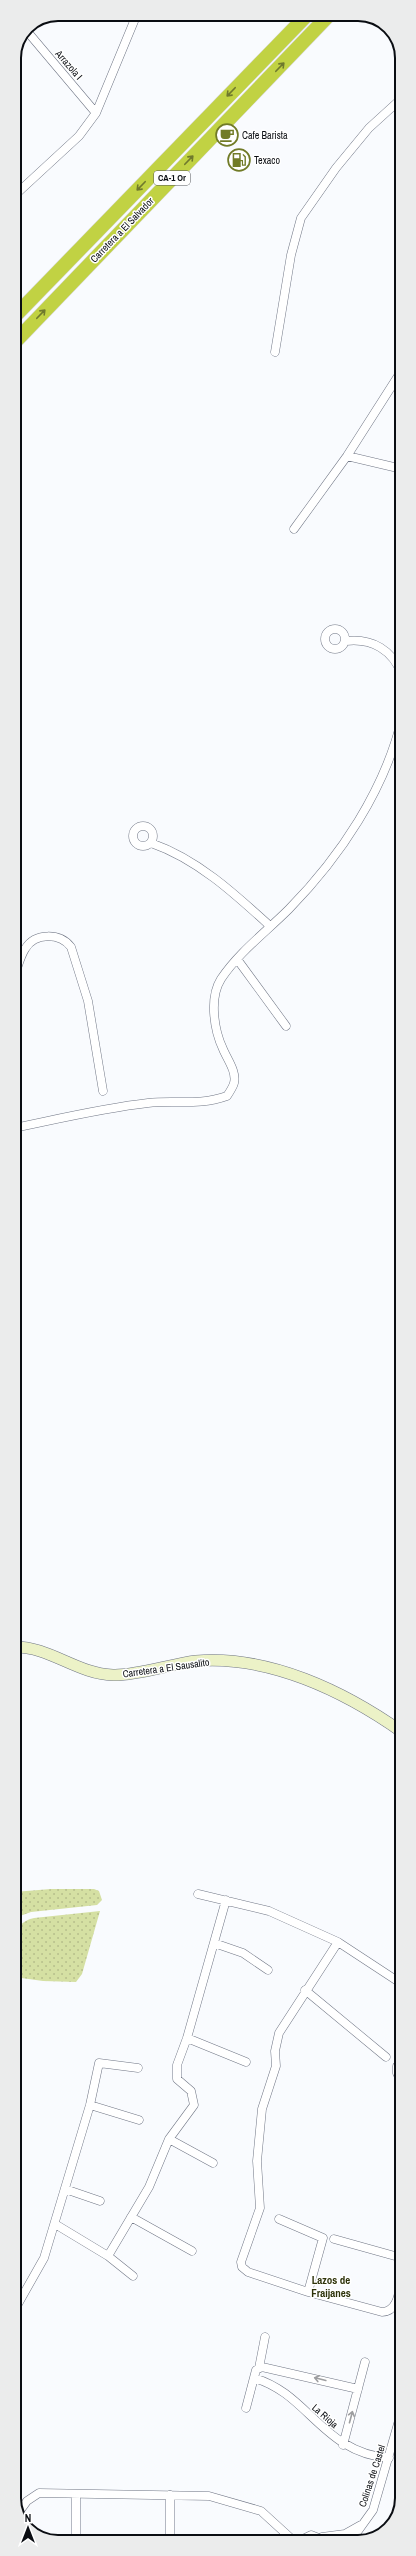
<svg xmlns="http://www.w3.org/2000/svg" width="416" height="2556" viewBox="0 0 416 2556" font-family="'Archivo Narrow',sans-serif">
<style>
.grass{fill:url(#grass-dots)}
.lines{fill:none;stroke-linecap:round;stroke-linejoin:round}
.street-casing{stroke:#707685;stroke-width:9}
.secondary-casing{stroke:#707685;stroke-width:12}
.highway-casing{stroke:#d8d8d9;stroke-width:15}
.street{stroke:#fff;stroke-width:8}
.secondary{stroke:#ecf2c7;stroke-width:11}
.highway{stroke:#c1d243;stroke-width:14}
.oneway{stroke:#6f792d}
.oneway2{stroke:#9d9ea0}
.labels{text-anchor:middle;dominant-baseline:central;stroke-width:3;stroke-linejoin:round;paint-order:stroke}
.shield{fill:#fff;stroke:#545659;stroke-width:1}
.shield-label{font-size:9px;font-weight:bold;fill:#0a0d12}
.street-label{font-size:10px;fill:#0a0d12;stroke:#fff}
.poi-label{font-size:10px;fill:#0a0d12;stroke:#fff;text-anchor:start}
.neighbourhood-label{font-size:11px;font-weight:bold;fill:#2e330a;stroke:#fff}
.rim{fill:none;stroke:#0a0d12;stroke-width:2}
</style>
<defs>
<pattern id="grass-dots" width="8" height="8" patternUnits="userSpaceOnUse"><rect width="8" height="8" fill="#d5e0a3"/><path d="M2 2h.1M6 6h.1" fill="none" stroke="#b6bf8b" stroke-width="1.8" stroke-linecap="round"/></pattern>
</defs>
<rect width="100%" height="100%" fill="#f9fbfe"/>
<path class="grass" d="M51,1889H94L99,1891L102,1900L97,1905L31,1912L20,1916L14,1924V1892Z
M100,1911L82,1974L76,1982L43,1981L14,1977C14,1957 7,1923 34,1918Z"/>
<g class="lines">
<g class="street-casing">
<path id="street" d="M26,30L96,113
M14,196L79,136L96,113L137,14
M275,352L291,255L301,218L336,168L369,128L402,98
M347,456L402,469
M294,529L347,456L402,370
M325 639a10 10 0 1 1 20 0a10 10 0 1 1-20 0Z
M346,641C372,638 393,650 402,675
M133 836a10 10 0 1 1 20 0a10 10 0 1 1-20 0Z
M151,843C197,859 234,893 270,926
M237,959L286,1026
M14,976C18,967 20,957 25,949C35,932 60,933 71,947L88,1001L103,1091
M14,1128C58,1119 103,1108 148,1103C175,1100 199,1106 227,1096C229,1093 233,1087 234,1083C237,1072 227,1059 223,1049C214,1030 209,998 221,979C239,952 266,932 289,909C340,857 385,790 402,718
M198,1894L269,1911L338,1942
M214,1943L243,1953L268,1970
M402,1984L338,1942L279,2033L275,2051L276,2066L262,2109L257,2161L260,2208L241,2262L242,2267L248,2272L308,2292L382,2312C398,2312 399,2291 402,2279
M305,1990L386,2057
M187,2038L246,2062
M402,2062L397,2066V2073L402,2083
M90,2105L139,2120
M169,2139L213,2163
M65,2189L100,2201
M131,2217L192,2251
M279,2219L323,2238L308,2292
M55,2224L108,2256L133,2276
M334,2239L402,2258
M108,2256L149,2187L169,2139L194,2105L191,2091L177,2079V2065L187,2038L226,1900
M14,2311L44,2258L90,2105L99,2063L138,2068
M259,2368L265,2337
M254,2378C308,2393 323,2453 389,2458
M246,2408L256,2370L262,2367L358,2389
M343,2445L365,2362
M170,2495V2542
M19,2512L27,2501L39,2493L209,2496L261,2511L295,2542
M322,2537L345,2534L361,2525
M76,2542V2495
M297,2542L311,2535L326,2541
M350,2542L373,2510L402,2410"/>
</g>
<g class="secondary-casing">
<path id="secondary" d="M14,1647C49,1646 77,1674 113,1675C136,1676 171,1664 196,1661C269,1655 344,1691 402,1732"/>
</g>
<g class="highway-casing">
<path id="highway" d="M14,317L308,14
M14,343L330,14"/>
</g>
<use href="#street" class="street"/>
<use href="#secondary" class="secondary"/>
<use href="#highway" class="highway"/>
</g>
<defs><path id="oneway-shaft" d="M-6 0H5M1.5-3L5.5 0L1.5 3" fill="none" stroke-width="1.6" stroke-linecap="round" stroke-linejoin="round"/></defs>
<g class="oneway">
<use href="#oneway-shaft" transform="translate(280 67) rotate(-46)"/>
<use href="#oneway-shaft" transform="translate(231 92) rotate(134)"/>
<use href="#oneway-shaft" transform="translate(189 160) rotate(-46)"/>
<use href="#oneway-shaft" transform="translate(141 186) rotate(134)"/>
<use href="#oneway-shaft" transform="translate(41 314) rotate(-46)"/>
</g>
<g class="oneway2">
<use href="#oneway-shaft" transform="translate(320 2379) rotate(-166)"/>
<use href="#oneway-shaft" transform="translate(351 2417) rotate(-75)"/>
</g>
<defs>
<g id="cafe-ring" transform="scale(1.15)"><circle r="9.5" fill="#fff" stroke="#717b27" stroke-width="1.5"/><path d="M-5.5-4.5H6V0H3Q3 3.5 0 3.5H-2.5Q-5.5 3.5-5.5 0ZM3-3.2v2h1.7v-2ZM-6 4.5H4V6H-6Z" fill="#717b27"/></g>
<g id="fuel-ring" transform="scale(1.15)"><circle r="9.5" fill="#fff" stroke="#717b27" stroke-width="1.5"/><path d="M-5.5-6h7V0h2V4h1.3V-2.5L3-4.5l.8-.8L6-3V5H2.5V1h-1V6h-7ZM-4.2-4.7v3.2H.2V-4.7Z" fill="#717b27"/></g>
</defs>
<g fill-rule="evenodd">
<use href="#cafe-ring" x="227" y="135"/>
<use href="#fuel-ring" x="239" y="160"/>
</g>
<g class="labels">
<rect class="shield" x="154" y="171" width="36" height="14" rx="3"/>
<g class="shield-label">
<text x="172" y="178">CA-1 Or</text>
</g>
<g class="street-label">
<text transform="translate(69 65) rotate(49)">Arrazola I</text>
<text transform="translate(122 230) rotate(-46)">Carretera a El Salvador</text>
<text transform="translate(166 1668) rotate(-8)">Carretera a El Sausalito</text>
<text transform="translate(325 2416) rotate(41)">La Rioja</text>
<text transform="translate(372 2476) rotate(-72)">Colinas de Castel</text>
</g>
<g class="poi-label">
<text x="242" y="135">Cafe Barista</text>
<text x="254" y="160">Texaco</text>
</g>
<g class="neighbourhood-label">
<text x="331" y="2280">Lazos de<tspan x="331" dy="13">Fraijanes</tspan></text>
</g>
</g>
<path d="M0 0H416V2556H0ZM58 21H358A37 37 0 0 1 395 58V2498A37 37 0 0 1 358 2535H58A37 37 0 0 1 21 2498V58A37 37 0 0 1 58 21Z" fill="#ebecec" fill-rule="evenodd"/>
<path class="rim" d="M58 21H358A37 37 0 0 1 395 58V2498A37 37 0 0 1 358 2535H58A37 37 0 0 1 21 2498V58A37 37 0 0 1 58 21Z"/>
<g transform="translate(28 2528)" stroke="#ffffff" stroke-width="3" paint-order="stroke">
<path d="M0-3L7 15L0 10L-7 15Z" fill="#0a0d12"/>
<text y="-6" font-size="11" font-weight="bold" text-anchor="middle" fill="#0a0d12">N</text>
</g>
</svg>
